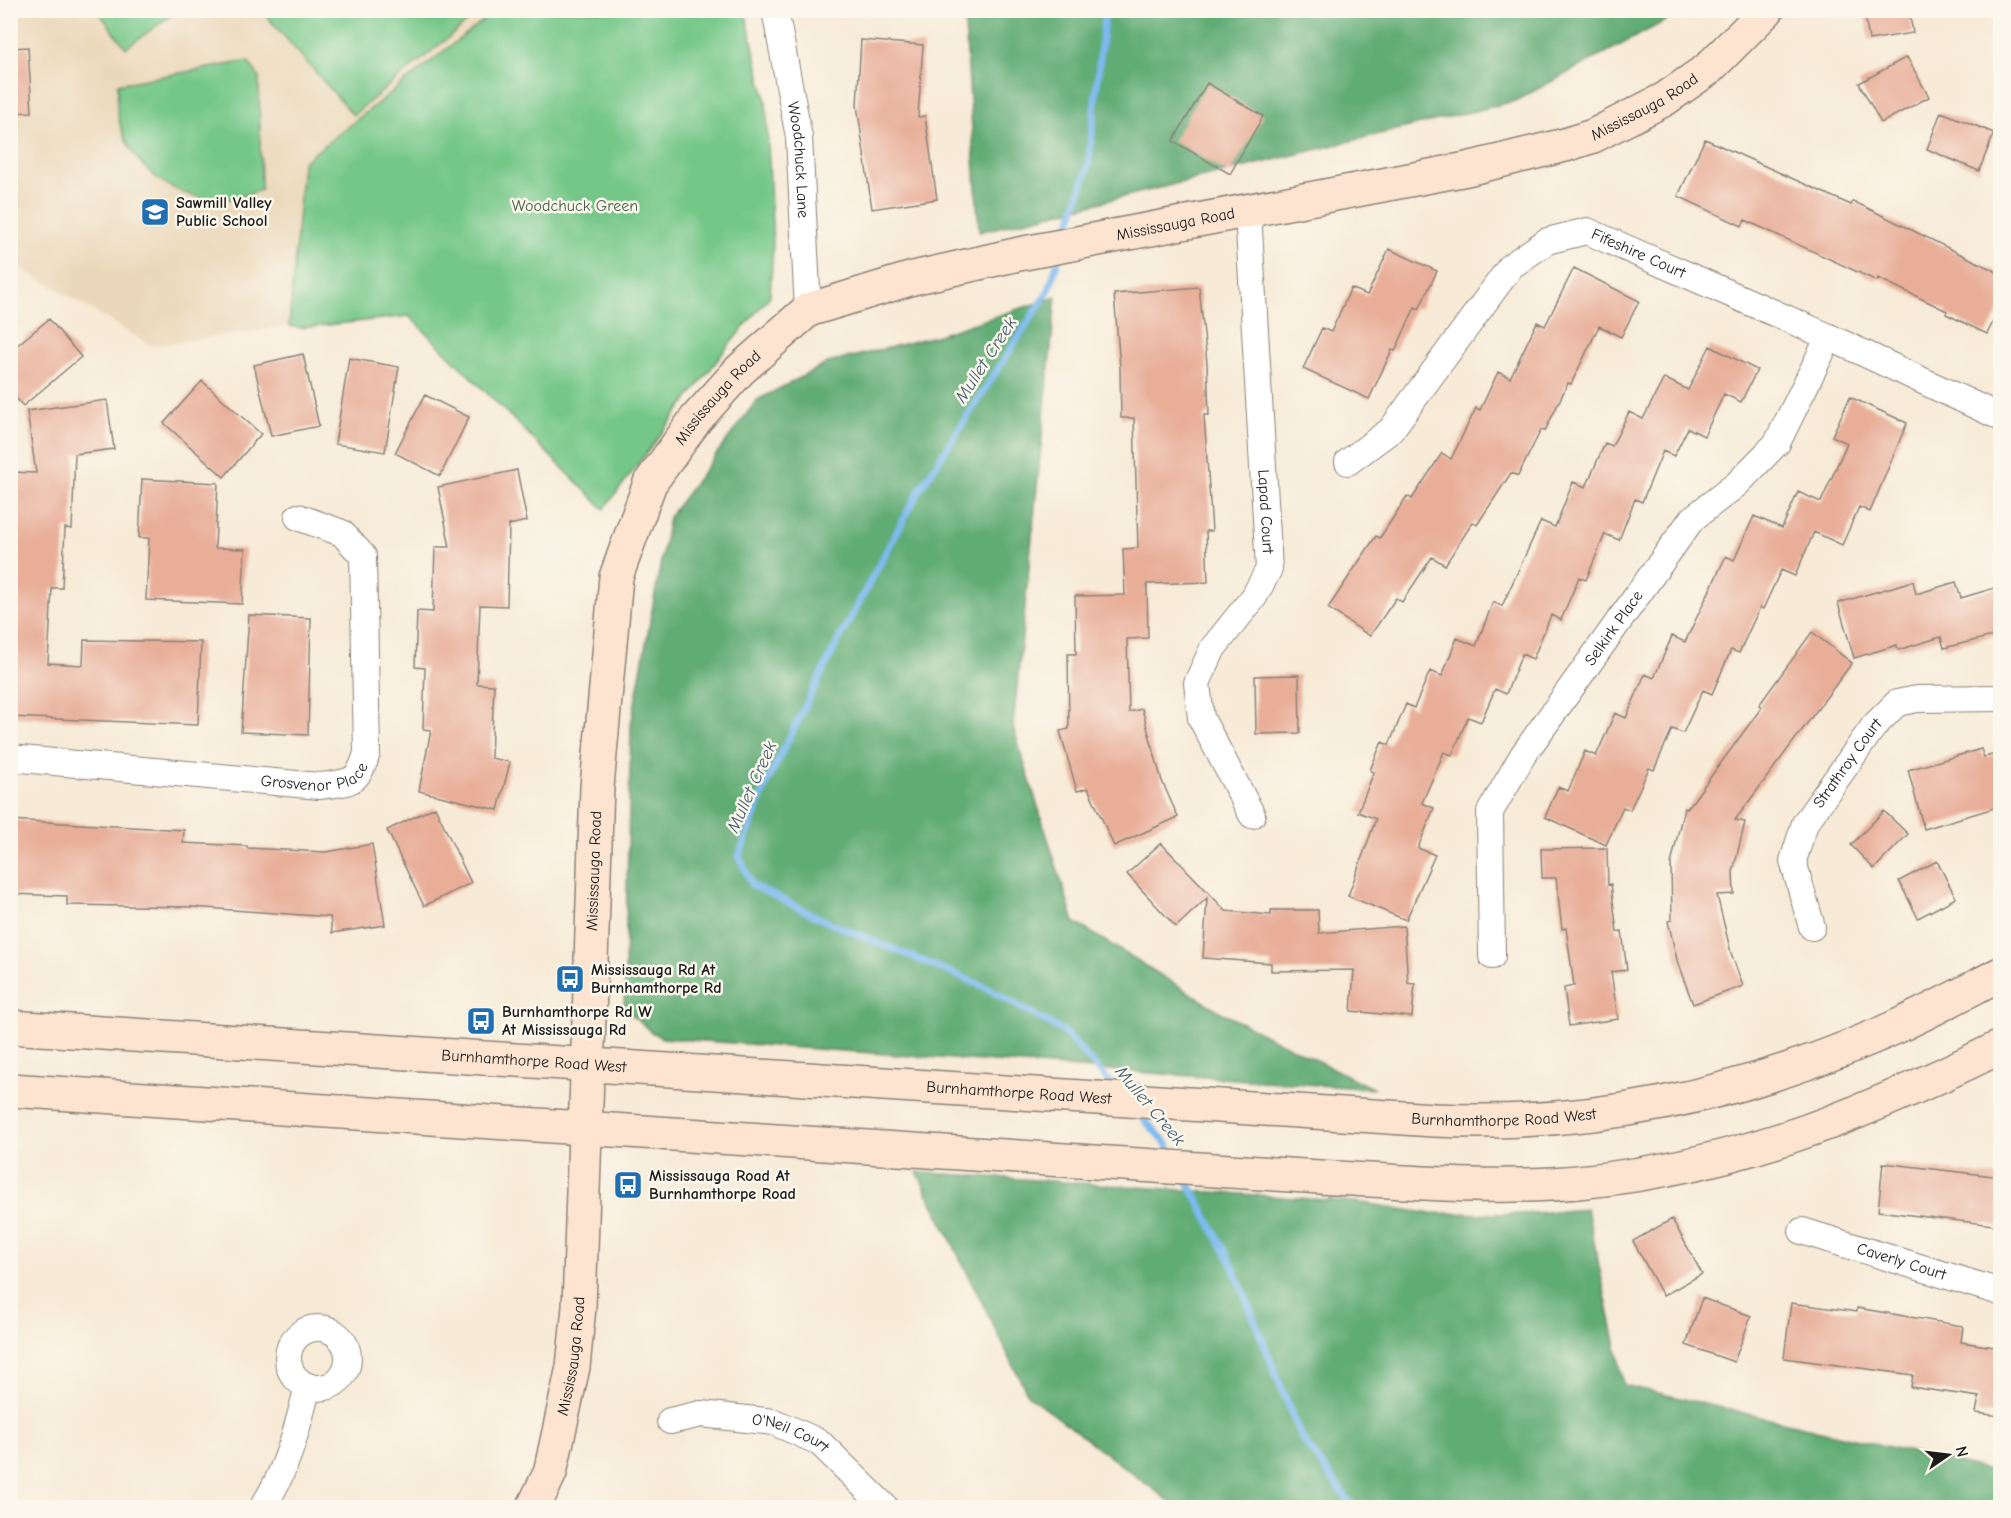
<svg xmlns="http://www.w3.org/2000/svg" width="2011" height="1518" viewBox="0 0 2011 1518" font-family="'Comic Neue',sans-serif">
<style>
.built{fill:#ebd8ba}
.green{fill:#75c788;stroke:#487252;stroke-width:1.5}
.forest{fill:#60ac74;stroke:#3e6448;stroke-width:1.5}
.lines{fill:none;stroke-linecap:round;stroke-linejoin:round}
.stream{stroke:#7dbaf0;stroke-width:7}
.building{fill:#e8ae98}
.minor-casing{stroke:#8a8379;stroke-width:28}
.secondary-casing{stroke:#8a8379;stroke-width:36}
.minor{stroke:#fff;stroke-width:26}
.secondary{stroke:#fde4d0;stroke-width:33}
.labels{text-anchor:middle;dominant-baseline:central;stroke-width:5;stroke-linejoin:round;paint-order:stroke}
.street-label{font-size:16px;fill:#1c1c1c;stroke:#fbf7ec}
.poi-label{font-size:16px;font-weight:bold;fill:#1c1c1c;stroke:#fbf7ec;text-anchor:start}
.park-label{font-size:16px;fill:#406047;stroke:#fbf7ec}
.water-label{font-size:18px;font-style:italic;fill:#435b71;stroke:#fbf7ec}
</style>
<rect width="100%" height="100%" fill="#fbf7ec"/>
<filter id="ink" filterUnits="userSpaceOnUse"><feTurbulence type="fractalNoise" baseFrequency=".0167" numOctaves="2"/><feDisplacementMap in="SourceGraphic" scale="12" xChannelSelector="R" yChannelSelector="G"/><feConvolveMatrix kernelMatrix="1 2 1 2 8 2 1 2 1" color-interpolation-filters="sRGB"/></filter>
<filter id="wash" filterUnits="userSpaceOnUse"><feTurbulence type="fractalNoise" baseFrequency=".008" numOctaves="4" result="noise"/><feDisplacementMap in="SourceGraphic" scale="24" xChannelSelector="R" yChannelSelector="G"/><feGaussianBlur stdDeviation="1.35" result="paint"/><feColorMatrix in="noise" values="0 0 0 0 0 0 0 0 0 0 0 0 0 0 0 0 0 1.4 0 .05"/><feComposite in="paint" operator="in"/></filter>
<g filter="url(#wash)">
<rect width="100%" height="100%" fill="#f7ead6"/>
<path class="built" d="M11,11H495L304,162L289,326L152,346L11,262Z"/>
<path class="green" d="M98,11H177L126,48Z
M262,11H481L353,115Z
M495,11H745L766,101L773,247L770,296L728,346L604,509L409,316L301,328L289,326L303,162Z
M248,61L259,77L261,190C251,193 240,198 229,199C176,203 129,168 118,116C116,106 118,94 118,84Z"/>
<path class="forest" d="M964,11H1684L1515,101L979,232Z
M1056,297L1013,727L1074,922L1224,1014L1374,1089L662,1038L651,1032L624,1008L631,725L669,517L757,400L828,363L935,336Z
M917,1172L1357,1202L1426,1213L1521,1214L1587,1209L1624,1385L2000,1473V1507H1177L1028,1395Z"/>
<g class="lines">
<path class="stream" d="M1066,235L1088,167L1105,10
M1059,257L1049,290L919,491L836,645L768,780L739,856L752,885L828,922L983,986L1063,1031L1115,1088
M1137,1112L1167,1144L1174,1156
M1185,1177L1232,1264L1301,1437L1354,1508"/>
</g>
<g id="blocks">
<path class="building" d="M1864,10H1909L1913,33L1869,40Z
M861,40L923,45L918,117L925,116L937,199L872,209L857,105Z
M28,47L32,112L10,113V48Z
M1907,57L1929,97L1881,123L1859,83Z
M1207,83L1263,116L1230,174L1173,141Z
M1941,112L1994,133L1979,171L1927,149Z
M1705,139L1851,205L1853,201L2001,274V306L1987,334L1946,314L1947,311L1878,278L1877,281L1745,220L1742,226L1678,196Z
M1389,249L1437,271L1419,309L1415,307L1395,351L1392,350L1369,399L1303,369L1322,328L1331,332L1351,288L1367,295Z
M1574,268L1639,301L1621,337L1599,326L1571,384L1568,383L1545,431L1541,430L1518,476L1511,473L1477,525L1473,522L1445,565L1432,557L1402,602L1396,598L1370,636L1328,608L1376,536L1380,538L1407,496L1412,499L1442,453L1451,459L1476,408L1480,410L1498,372L1510,378L1537,322L1545,326Z
M1199,287L1207,363L1209,415H1204L1212,531H1206L1208,582L1147,584L1148,638L1127,639L1129,712L1142,709L1162,781L1178,817L1114,846L1088,788L1077,791L1060,731L1069,729L1068,654H1076L1075,596L1125,595L1123,549L1138,548L1134,418H1121L1120,367L1114,294Z
M49,319L81,357L23,406L10,391V351Z
M1710,346L1757,370L1741,402L1724,394L1704,436L1688,428L1674,456L1663,451L1642,502L1635,499L1619,540L1605,534L1586,580L1579,577L1561,620L1551,615L1533,659L1522,654L1506,694L1495,689L1481,722L1468,717L1452,755L1444,752L1422,803L1434,808L1418,848L1435,855L1406,920L1348,896L1376,819L1358,812L1374,772L1370,770L1382,742L1389,745L1406,704L1414,708L1430,671L1442,676L1457,638L1476,646L1493,602L1502,606L1541,521L1555,527L1573,482L1586,487L1605,443L1612,446L1629,412L1643,419L1664,378L1688,390Z
M303,354L319,426L271,436L254,365Z
M349,358L399,367L385,452L335,444Z
M202,381L261,434L224,477L164,423Z
M425,395L469,417L440,476L395,453Z
M1850,397L1907,423L1870,512L1859,507L1842,545L1814,532L1795,576L1781,570L1763,609L1760,607L1739,653L1731,650L1712,694L1703,690L1683,733L1672,729L1654,770L1649,768L1630,810L1623,807L1606,845L1545,817L1558,787L1568,791L1585,751L1596,756L1615,713L1626,718L1645,674L1654,678L1672,636L1685,642L1726,556L1734,560L1754,516L1782,528L1798,492L1821,502L1847,443L1832,436Z
M107,400L114,449L75,454L72,529L65,528L62,588H52L48,663L83,665L84,640L201,642L198,725L10,717V472L36,473L27,411Z
M517,470L527,521L509,525L507,606L480,605L477,684L494,685L491,758L510,762L498,810L419,791L431,730L423,729L425,668L415,667L417,611L433,612L435,547H450L438,487Z
M142,479L218,483L215,548L245,549L242,604L146,600L149,538H139Z
M1913,581L1916,594L1956,582L1961,598L2001,586V634L1944,648L1941,637L1898,650L1897,645L1854,658L1838,603Z
M249,615L311,618L308,735L241,732Z
M1812,632L1852,663L1735,820L1745,822L1733,872L1734,894L1717,895L1731,953L1743,986L1693,1004L1678,964L1668,921L1672,920L1671,864L1684,808L1687,809L1762,707L1759,705Z
M1299,675L1300,733L1256,734L1255,676Z
M1981,749L1984,757L2001,753V806L1924,829L1908,770Z
M435,807L471,883L424,906L387,830Z
M1884,811L1908,834L1874,869L1851,845Z
M10,820L184,830L183,843L247,846V848L326,852L372,844L385,925L332,933L330,917L192,907L67,905V896L10,894Z
M1161,843L1226,911L1271,915V910H1318L1319,933L1404,926L1408,983L1415,984L1412,1017L1351,1011L1354,970L1271,971V963L1203,958L1207,898L1176,927L1127,874Z
M1607,848L1608,885L1611,884L1617,932L1622,931L1627,970L1611,972L1618,1019L1569,1026L1564,988L1574,986L1566,928L1562,929L1556,878H1542L1541,849Z
M1937,861L1956,898L1918,918L1899,881Z
M1883,1163L2001,1177V1226L1878,1211Z
M1672,1219L1702,1274L1663,1296L1633,1241Z
M1702,1298L1751,1316L1734,1362L1686,1345Z
M1791,1303L1857,1312V1308L1963,1326L1961,1342L2001,1348V1416L1976,1413L1979,1397L1911,1387L1913,1375L1784,1358Z"/>
</g>
</g>
<g filter="url(#ink)">
<use href="#blocks" fill-opacity="0" stroke="#8a8379" stroke-width="1.5"/>
<g class="lines">
<g class="minor-casing">
<g id="minor">
<path id="s1" d="M775,10L799,137L808,310"/>
<path id="s2" d="M1248,212L1269,569L1254,597L1213,648L1197,683L1201,718L1252,815"/>
<path id="s3" d="M1348,462L1391,430L1511,266L1547,241L1587,231L1829,337L2000,417"/>
<path id="s4" d="M10,758L319,786C349,782 358,785 367,753L363,556L342,533L298,517"/>
<path id="s5" d="M1812,927L1793,861L1805,823L1874,726L1897,703L1917,699L2000,698"/>
<path id="s6" d="M1492,956L1490,812L1523,755L1692,519L1737,484L1777,443L1829,337"/>
<path id="s7" d="M1802,1231L2000,1292"/>
<circle cx="318" cy="1358" r="30"/>
<path id="s8" d="M670,1421L701,1414L774,1422L819,1442L886,1508"/>
<path d="M262,1508C287,1471 297,1429 308,1386"/>
</g>
</g>
<g class="secondary-casing">
<g id="secondary">
<path id="s9" d="M10,1027L1434,1120C1592,1127 1733,1097 1878,1035C1920,1017 1960,995 2000,974"/>
<path d="M10,1090L1335,1178C1407,1182 1480,1188 1552,1184C1716,1174 1856,1119 2000,1047"/>
<path id="s10" d="M533,1508L550,1473L573,1367L579,1307L597,787L616,577L650,483L696,419L740,370L808,310L913,278L1019,254L1467,169L1565,145L1593,136L1665,99L1708,69L1767,10"/>
</g>
</g>
<use href="#minor" class="minor"/>
<use href="#secondary" class="secondary"/>
</g>
</g>
<defs>
<g id="school-square" transform="scale(1.5)"><rect x="-9" y="-9" width="18" height="18" rx="4" fill="#1f6fb2" stroke="#fbf7ec"/><path d="M0-5L7-2L0 1L-7-2ZM-4 1L0 2.5L4 1V4Q0 6-4 4Z" fill="#fff"/></g>
<g id="bus-square" transform="scale(1.5)"><rect x="-9" y="-9" width="18" height="18" rx="4" fill="#1f6fb2" stroke="#fbf7ec"/><path d="M-5-6H5V4H4V6H2V4H-2V6H-4V4H-5ZM-3.5-4V0h7V-4ZM-3.5 1.2v1.5H-2V1.2ZM2 1.2v1.5H3.5V1.2Z" fill="#fff"/></g>
</defs>
<g fill-rule="evenodd">
<use href="#school-square" x="155" y="212"/>
<use href="#bus-square" x="570" y="979"/>
<use href="#bus-square" x="481" y="1021"/>
<use href="#bus-square" x="628" y="1185"/>
</g>
<g class="labels">
<g class="street-label">
<text stroke="none"><textPath href="#s10" startOffset="2138">Mississauga Road</textPath></text>
<text stroke="none"><textPath href="#s1" startOffset="152">Woodchuck Lane</textPath></text>
<text stroke="none"><textPath href="#s10" startOffset="1652">Mississauga Road</textPath></text>
<text stroke="none"><textPath href="#s3" startOffset="398">Fifeshire Court</textPath></text>
<text stroke="none"><textPath href="#s10" startOffset="1148">Mississauga Road</textPath></text>
<text stroke="none"><textPath href="#s2" startOffset="300">Lapad Court</textPath></text>
<text stroke="none"><textPath href="#s6" startOffset="366">Selkirk Place</textPath></text>
<text stroke="none"><textPath href="#s5" startOffset="182">Strathroy Court</textPath></text>
<text stroke="none"><textPath href="#s4" startOffset="308">Grosvenor Place</textPath></text>
<text stroke="none"><textPath href="#s10" startOffset="644">Mississauga Road</textPath></text>
<text stroke="none"><textPath href="#s9" startOffset="525">Burnhamthorpe Road West</textPath></text>
<text stroke="none"><textPath href="#s9" startOffset="1011">Burnhamthorpe Road West</textPath></text>
<text stroke="none"><textPath href="#s9" startOffset="1497">Burnhamthorpe Road West</textPath></text>
<text stroke="none"><textPath href="#s7" startOffset="104">Caverly Court</textPath></text>
<text stroke="none"><textPath href="#s10" startOffset="158">Mississauga Road</textPath></text>
<text stroke="none"><textPath href="#s8" startOffset="124">O'Neil Court</textPath></text>
</g>
<g class="poi-label">
<text x="176" y="203">Sawmill Valley<tspan x="176" dy="18">Public School</tspan></text>
<text x="591" y="970">Mississauga Rd At<tspan x="591" dy="18">Burnhamthorpe Rd</tspan></text>
<text x="502" y="1012">Burnhamthorpe Rd W<tspan x="502" dy="18">At Mississauga Rd</tspan></text>
<text x="649" y="1176">Mississauga Road At<tspan x="649" dy="18">Burnhamthorpe Road</tspan></text>
</g>
<g class="park-label">
<text x="575" y="206">Woodchuck Green</text>
</g>
<g class="water-label">
<text transform="translate(986 360) rotate(-57)">Mullet Creek</text>
<text transform="translate(752 787) rotate(-66)">Mullet Creek</text>
<text transform="translate(1150 1106) rotate(50)">Mullet Creek</text>
</g>
</g>
<rect width="2011" height="1518" fill="none" stroke="#fbf7ec" stroke-width="36"/>
<g transform="translate(1948 1455) rotate(76)" stroke="#fbf7ec" stroke-width="4.5" paint-order="stroke">
<path d="M0-4.5L10 22L0 15L-10 22Z" fill="#1c1c1c"/>
<text y="-9" font-size="16" font-weight="bold" text-anchor="middle" fill="#1c1c1c">N</text>
</g>
</svg>
